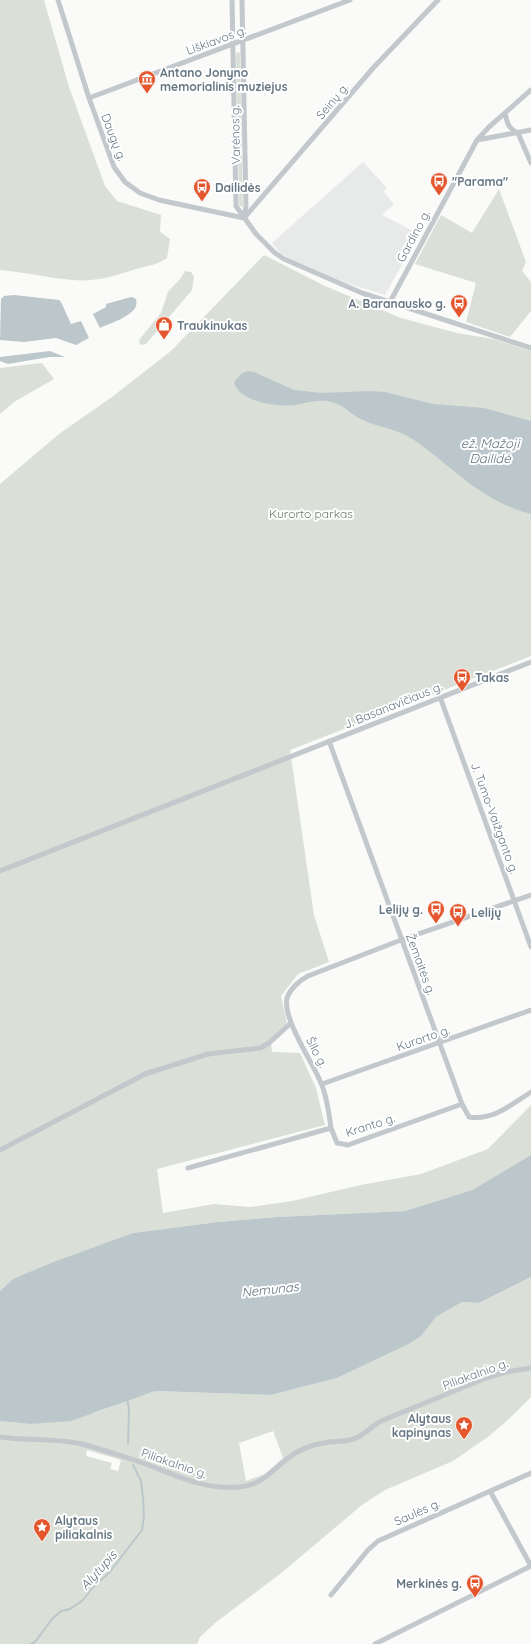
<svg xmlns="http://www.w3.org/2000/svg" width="531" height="1644" viewBox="0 0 531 1644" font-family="Quicksand,sans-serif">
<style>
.built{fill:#e8e9e9}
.green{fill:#dadfd7;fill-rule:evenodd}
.water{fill:#bbc7cb}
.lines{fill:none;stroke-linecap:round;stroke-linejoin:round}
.stream{stroke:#bbc7cb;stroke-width:2}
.minor{stroke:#c3c8cc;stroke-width:5}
.labels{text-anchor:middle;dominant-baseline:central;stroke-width:4;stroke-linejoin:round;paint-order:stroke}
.street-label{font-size:12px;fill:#657683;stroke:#fff}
.poi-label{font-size:12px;font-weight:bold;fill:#657683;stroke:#fff;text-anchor:start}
.park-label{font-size:12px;fill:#687a64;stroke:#fff}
.water-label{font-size:13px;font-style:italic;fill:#60757c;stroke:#fff}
</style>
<rect width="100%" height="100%" fill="#fafaf8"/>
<path class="built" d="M363,162L387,188L383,191L394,204L382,215L419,234L385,295L343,282L290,259L279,252L272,243Z"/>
<path class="green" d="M0,0H44L69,87L105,186L117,201L161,215L160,232L170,239L167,258C155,266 149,265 136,269C116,276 94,282 73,280C48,278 25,272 0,270Z
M238,52L240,53L243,205L242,207L239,205L236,54Z
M499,189L526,262L522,271L531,282V311L510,337L466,322L476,283L415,264L441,215L472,233Z
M264,255L325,286L401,318L457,333L493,339L531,351V656L290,750L314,915L329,962L298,974L281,996L287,1023L271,1043L272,1052L300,1053L316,1088L325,1125L157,1169L163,1213L214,1204L250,1207L292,1201L361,1185L421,1174L488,1149L531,1105V1155L472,1190L405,1211L277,1217L218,1222L133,1233L13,1279L0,1291V484L59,434L112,397L171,351Z
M185,271L191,272L194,277L192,290L146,344L140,345L139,340L161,313L168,292L180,279Z
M42,363L54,379L14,402L0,414V368Z
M531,1277V1397L510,1418L489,1436L453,1461L385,1490L362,1505L280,1574L215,1623L200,1637L197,1644H0V1421L29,1424L98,1412L128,1400L155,1391L271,1395L337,1378L409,1344L421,1336L436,1317L462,1302L479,1303ZM273,1431L283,1458L265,1474L246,1481L239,1443ZM87,1450L121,1460L118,1471L110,1469L112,1463L86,1456Z"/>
<path class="water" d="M14,295L59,300L61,302L71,324L81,321L89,338L76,345L56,338L24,342L0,340L1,299L4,296Z
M131,297L135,298C144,313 111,323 100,328L93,314L106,307V304Z
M50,351L65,357H49L8,364L0,361V357Z
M248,371L254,372L294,390L322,393L369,391L385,392L433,404L484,408L531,421V514C481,501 454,468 414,440C397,428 379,428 363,420C352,416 346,406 334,403C321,398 308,403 295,405C277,407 239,402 234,382L241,374Z
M531,1155V1277L479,1303L462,1302L436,1317L421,1336L409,1344L337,1378L271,1395L155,1391L71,1421L29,1424L0,1421V1291L13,1279L51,1263L133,1233L218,1222L277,1217L405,1211L472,1190Z"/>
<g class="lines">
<path class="stream" d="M127,1399L129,1408L128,1444
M31,1644L35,1642L52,1619L61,1611L70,1609L82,1601L94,1586L109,1573L142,1530L144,1516L143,1498L141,1481L133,1465"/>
<path class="minor" d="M58,0L89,98L114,167L125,182L140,193L159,200L244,218
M232,0L236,206L256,234L275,253L284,259L362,293L531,348
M242,0L246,206L244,217
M89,98L350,0
M505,113C507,123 508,128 518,133L531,163
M477,140L531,130
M244,218L374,67L438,0
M390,302L477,140L489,127L531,90
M440,697L531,947
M329,741L462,1104
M0,871L531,662
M322,1084L531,1010
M331,1128C329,1114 327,1096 321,1083C313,1063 282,1018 287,998C290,989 300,980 308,976L401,940L531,895
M0,1150L145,1074L208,1054L260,1048L269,1043L291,1023
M188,1168L331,1128L337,1143L348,1145L462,1104L469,1117C493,1121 512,1104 531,1092
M0,1437C27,1441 55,1438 82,1444C100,1449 119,1455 137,1461C173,1473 199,1490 239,1487C262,1485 270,1472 287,1459C299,1449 314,1444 329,1442C338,1441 348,1442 356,1438C365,1434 372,1426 381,1421L486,1378L506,1372L531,1368
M490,1491L531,1566
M331,1595L368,1550L378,1541L531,1473
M375,1644L531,1566"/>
</g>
<defs>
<g id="museum-pin" transform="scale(0.9)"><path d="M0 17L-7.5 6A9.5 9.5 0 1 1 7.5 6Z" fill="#e4572e" stroke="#fff"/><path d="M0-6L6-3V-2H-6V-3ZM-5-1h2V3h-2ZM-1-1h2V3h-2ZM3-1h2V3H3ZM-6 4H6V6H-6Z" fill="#fff"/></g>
<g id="bus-pin" transform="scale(0.9)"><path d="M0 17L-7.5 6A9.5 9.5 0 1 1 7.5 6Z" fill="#e4572e" stroke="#fff"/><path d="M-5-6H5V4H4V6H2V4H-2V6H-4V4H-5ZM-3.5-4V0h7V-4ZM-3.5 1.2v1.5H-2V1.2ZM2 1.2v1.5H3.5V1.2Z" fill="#fff"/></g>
<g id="shop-pin" transform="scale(0.9)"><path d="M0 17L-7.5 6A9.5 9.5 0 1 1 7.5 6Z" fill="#e4572e" stroke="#fff"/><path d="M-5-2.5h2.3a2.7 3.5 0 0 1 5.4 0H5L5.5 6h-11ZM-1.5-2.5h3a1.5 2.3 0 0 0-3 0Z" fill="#fff"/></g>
<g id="sight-pin" transform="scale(0.9)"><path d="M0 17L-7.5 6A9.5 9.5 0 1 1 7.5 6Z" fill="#e4572e" stroke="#fff"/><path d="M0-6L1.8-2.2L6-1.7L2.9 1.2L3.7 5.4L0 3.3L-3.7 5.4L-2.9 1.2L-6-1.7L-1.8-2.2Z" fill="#fff"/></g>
</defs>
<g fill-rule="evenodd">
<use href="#museum-pin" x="147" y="79"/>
<use href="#bus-pin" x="439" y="181"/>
<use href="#bus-pin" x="202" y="187"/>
<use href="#bus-pin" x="459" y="303"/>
<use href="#shop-pin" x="164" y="325"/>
<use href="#bus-pin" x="462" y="677"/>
<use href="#bus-pin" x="436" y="909"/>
<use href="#bus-pin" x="458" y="912"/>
<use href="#sight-pin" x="464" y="1425"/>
<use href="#sight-pin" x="42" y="1527"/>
<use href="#bus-pin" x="475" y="1583"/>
</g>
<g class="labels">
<g class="street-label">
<text transform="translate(216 40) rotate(-20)">Liškiavos g.</text>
<text transform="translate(332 101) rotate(-50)">Seinų g.</text>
<text transform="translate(235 135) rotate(-91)">Varėnos g.</text>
<text transform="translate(114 137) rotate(69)">Daugų g.</text>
<text transform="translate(413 236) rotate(-62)">Gardino g.</text>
<text transform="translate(393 705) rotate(-22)">J. Basanavičiaus g.</text>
<text transform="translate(495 818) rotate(70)">J. Tumo-Vaižganto g.</text>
<text transform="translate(421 964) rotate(70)">Žemaitės g.</text>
<text transform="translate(423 1038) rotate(-19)">Kurorto g.</text>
<text transform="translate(317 1052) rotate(63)">Šilo g.</text>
<text transform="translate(370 1125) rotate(-18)">Kranto g.</text>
<text transform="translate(475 1374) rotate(-20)">Piliakalnio g.</text>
<text transform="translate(174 1463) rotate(19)">Piliakalnio g.</text>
<text transform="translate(417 1512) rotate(-24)">Saulės g.</text>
</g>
<g class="poi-label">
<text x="160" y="72">Antano Jonyno<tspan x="160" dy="14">memorialinis muziejus</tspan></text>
<text x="452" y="181">"Parama"</text>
<text x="215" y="187">Dailidės</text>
<text x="446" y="303" text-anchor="end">A. Baranausko g.</text>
<text x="177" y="325">Traukinukas</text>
<text x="475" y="677">Takas</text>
<text x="423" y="909" text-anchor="end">Lelijų g.</text>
<text x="471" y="912">Lelijų</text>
<text x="451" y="1418" text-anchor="end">Alytaus<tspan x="451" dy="14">kapinynas</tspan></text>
<text x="55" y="1520">Alytaus<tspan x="55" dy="14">piliakalnis</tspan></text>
<text x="462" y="1583" text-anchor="end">Merkinės g.</text>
</g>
<g class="park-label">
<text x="311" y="513">Kurorto parkas</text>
</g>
<g class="water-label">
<text x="490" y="443">ež. Mažoji<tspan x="490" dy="15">Dailidė</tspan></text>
<text transform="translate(270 1289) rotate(-6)">Nemunas</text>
<text transform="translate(98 1570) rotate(-48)">Alytupis</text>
</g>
</g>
</svg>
